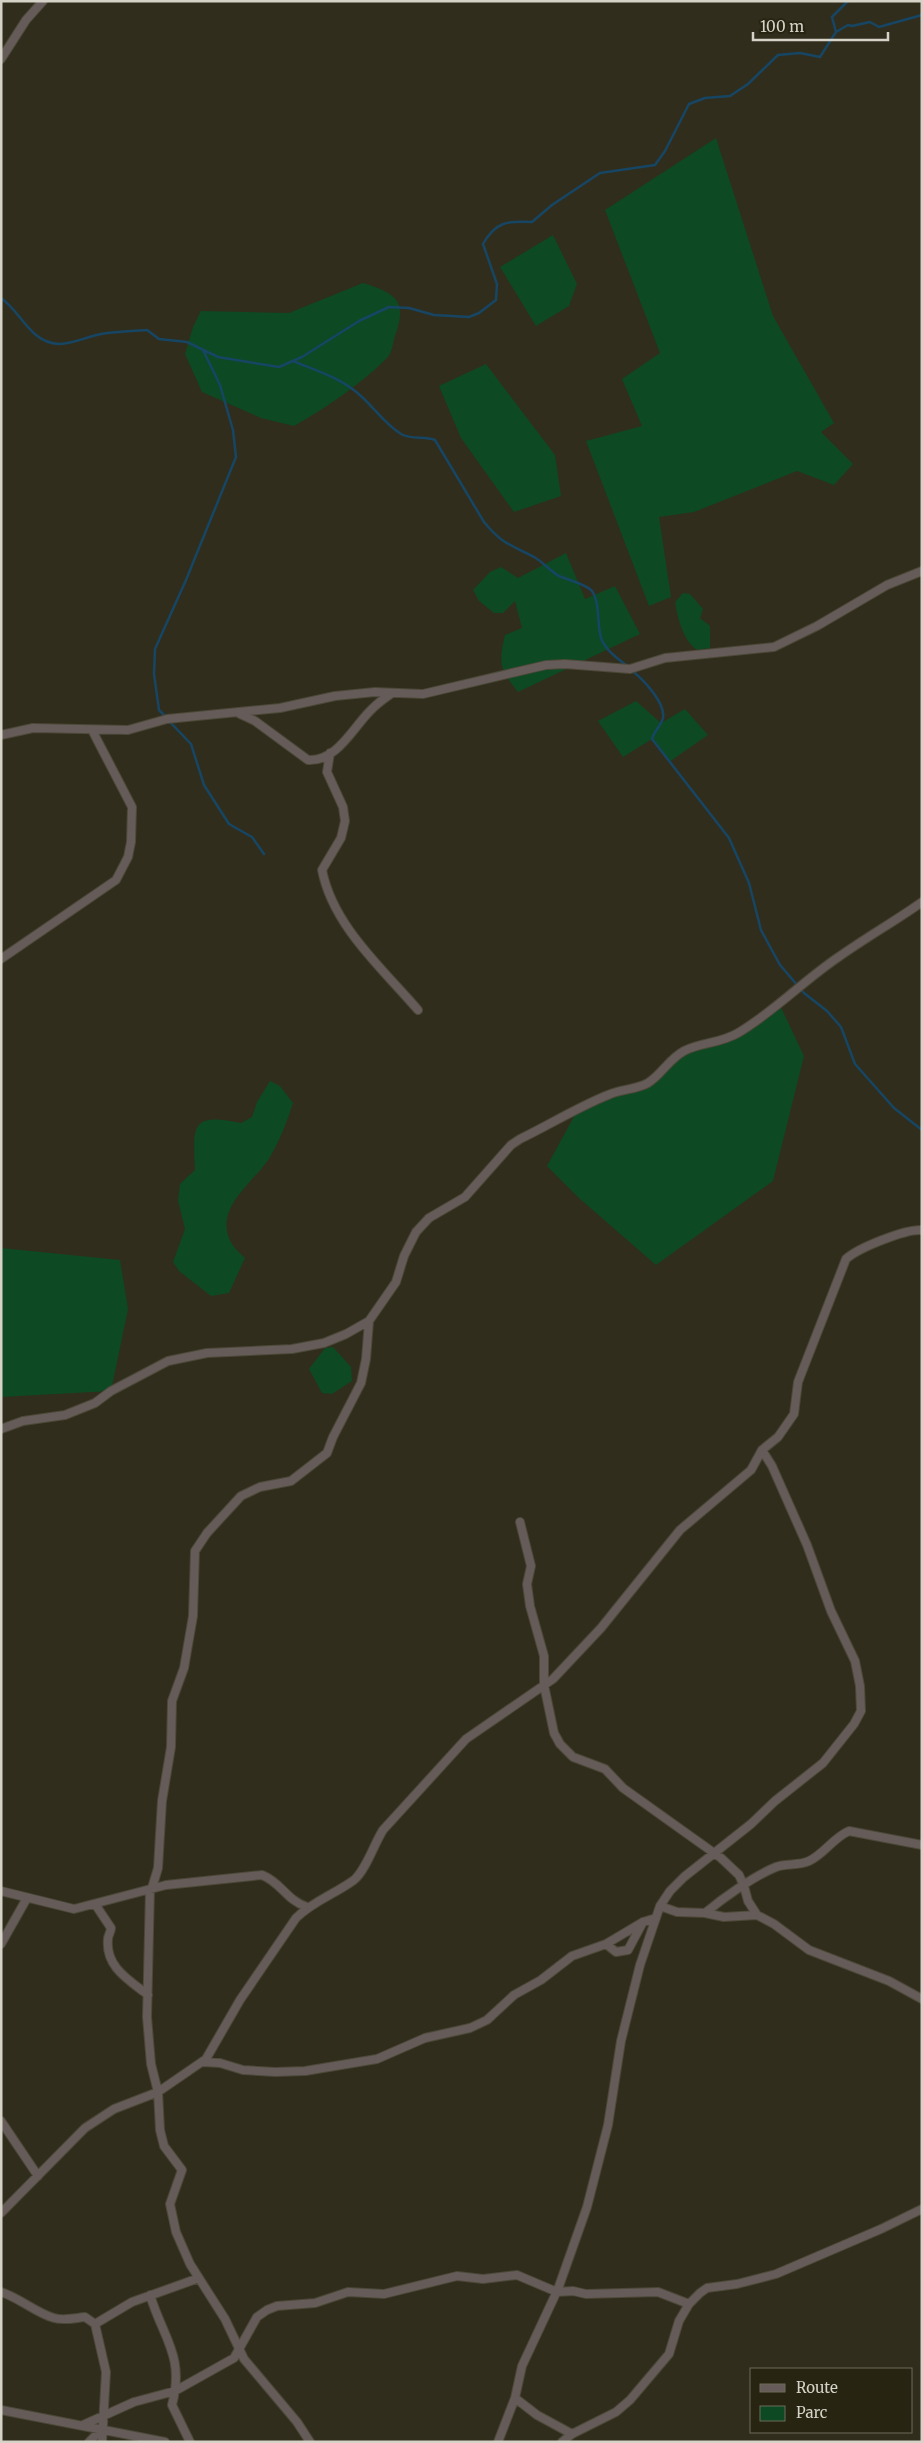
<svg xmlns="http://www.w3.org/2000/svg" width="923" height="2443" viewBox="0 0 923 2443" font-family="Merriweather,serif">
<style>
.green{fill:#0d4922}
.lines{fill:none;stroke-linecap:round;stroke-linejoin:round}
.stream{stroke:#164664;stroke-width:2.5}
.minor-casing{stroke:#4b4838;stroke-width:10}
.minor{stroke:#655b58;stroke-width:8}
</style>
<rect width="100%" height="100%" fill="#312d1c"/>
<path class="green" d="M716,138L773,316L834,423L821,432L853,464L834,485L797,471L694,512L659,517L671,597L649,606L586,441L642,426L622,379L660,353L605,210Z
M553,235L577,284L569,306L536,326L500,267Z
M363,283C396,293 408,301 395,336C393,343 392,353 387,358C360,385 327,407 294,426L261,418L202,392L185,354L193,327L201,311L289,313Z
M486,364L555,455L561,496L514,512L461,438L439,386Z
M566,553L585,599L615,586L640,634L518,692C500,669 498,665 505,635L522,628L515,601L503,613H494L479,601L473,590L490,572L501,567L518,578Z
M683,593L690,594L703,609L700,618L710,626V648L697,650C683,640 678,619 675,602Z
M636,701L661,723L685,709L708,735L669,762L652,739L623,757L598,721Z
M778,1001L804,1056L773,1181L656,1265L580,1199L547,1166L577,1111L609,1094L643,1087L680,1053L721,1043Z
M270,1081L280,1086L293,1103C287,1122 280,1140 270,1157C255,1182 211,1209 232,1244C235,1249 241,1254 245,1258L229,1293L211,1296L179,1271L173,1262L185,1229L178,1201L180,1184L195,1170C193,1126 190,1112 241,1123L252,1117L257,1102Z
M1,1248L120,1260L128,1309L111,1391L1,1397Z
M333,1347L351,1367L352,1381L332,1394L322,1393L309,1369L325,1348Z"/>
<g class="lines">
<path class="stream" d="M836,32L848,25L852,26L870,22L879,27L922,15
M1,298C15,308 23,324 36,335C58,353 77,339 101,334C116,331 132,331 147,330L159,339L187,342L218,357L279,367L302,357L359,321L389,307L409,308L434,315L469,317L479,313L496,300L497,284L483,244C496,221 508,221 532,222L552,205L600,173L655,165L665,151L689,104L705,98L730,96L748,84L778,55L800,53L820,57L836,32L832,17L848,1
M293,361C317,371 342,378 362,397C375,409 386,425 401,434C412,440 424,436 435,440L484,522C503,545 510,544 534,557C543,562 550,571 559,576C568,580 583,583 591,590C600,599 597,625 601,638C606,651 617,658 627,666
M631,670C642,678 666,703 663,718C661,726 654,731 652,739L729,838L749,883L761,930L780,965L804,993L827,1011L841,1027L855,1064L894,1108L922,1130
M166,717L159,710L154,674L155,649L186,580L236,457L233,430L220,385L203,350
M169,721L191,744L204,785L229,824L252,837L264,854"/>
<g class="minor-casing">
<path id="minor" d="M1,59L26,20L43,1
M240,714L255,721L308,760C338,762 354,725 373,708C379,702 385,698 392,693
M1,735L33,728L128,730L167,719L280,708L335,696L375,692L423,694L546,665L565,664L630,669L665,658L774,647L817,626L887,585L922,571
M330,753L327,772L343,807L345,821L341,838L322,870C333,926 382,968 418,1010
M1,959L116,880L128,857L131,842L132,807L92,730
M1,1429L23,1421L65,1415L95,1403L111,1391L168,1361L207,1353L292,1349L324,1343L346,1334L369,1321
M520,1522L531,1566L527,1584L530,1606L544,1656V1685L554,1733L560,1744L573,1757L605,1769L623,1788L721,1858L739,1875L744,1886L748,1901L757,1915
M152,1888L158,1868L162,1801L171,1747L172,1701L184,1668L193,1616L195,1551L207,1533L241,1496L260,1487L291,1481L327,1453L333,1437L361,1383L366,1359L369,1321L396,1282L404,1256L416,1232L429,1218L465,1197L511,1145L520,1139C549,1125 578,1107 608,1095C621,1089 635,1090 648,1083C662,1074 669,1059 684,1051C701,1042 719,1044 738,1033C775,1011 804,980 840,956C867,937 895,921 922,902
M150,1889L147,2017L151,2064L158,2092L160,2130L164,2146L182,2170L170,2204L176,2232L190,2264L225,2319L244,2359L297,2422L310,2442
M1,1891L74,1909L166,1885L262,1875C282,1883 286,1900 307,1907
M95,1904L111,1928C111,1932 108,1935 108,1939C105,1967 129,1980 148,1995
M660,1906L677,1912L705,1913L724,1917L757,1915L774,1924L809,1950L889,1981L922,1999
M705,1913C723,1898 754,1876 776,1867C786,1863 798,1866 809,1861C824,1854 833,1838 849,1831L922,1845
M1,1944L27,1898
M606,1944L616,1952L628,1950L643,1922
M203,2062L220,2063L243,2070L275,2072L305,2071L377,2059L425,2038L470,2028L487,2020L514,1995L541,1980L572,1956L606,1944L643,1922L656,1918
M1,2121L38,2176
M1,2213L85,2128L114,2109L158,2092L206,2059L240,2000L296,1918C313,1901 335,1894 354,1880C366,1870 374,1844 383,1830L466,1739L553,1679L601,1628L680,1530L751,1470L762,1450L778,1437L794,1414L798,1382L846,1259C858,1248 905,1229 922,1230
M1,2292C20,2298 36,2313 54,2318C64,2321 75,2318 85,2317L95,2324L106,2372L102,2442
M150,2295C163,2338 185,2356 172,2405L190,2442
M95,2324L132,2302L199,2278
M515,2398L537,2415L572,2434
M1,2410L165,2442
M83,2425L134,2402L175,2391L234,2358L257,2317L267,2310L277,2306L315,2303L348,2292L384,2294L457,2276L483,2279L517,2275L557,2292L573,2291L586,2294L658,2292L689,2304
M89,2442L102,2429
M498,2442L515,2398L522,2366L558,2289L587,2207L608,2125L621,2041L640,1965L660,1906L670,1891L684,1877L751,1824L775,1801L823,1763L854,1724L861,1711L860,1686L855,1661L831,1611L807,1545L772,1466L762,1450
M562,2442L572,2434L616,2412L630,2400L669,2354L679,2321L689,2304L700,2293L707,2288L737,2284L776,2274L881,2229L922,2209"/>
</g>
<use href="#minor" class="minor"/>
</g>
<rect width="923" height="2443" fill="none" stroke="#d5d3c8" stroke-width="5"/>
<rect x="750" y="2368" width="162" height="65" fill="#272412" stroke="#6d6a5b"/>
<rect x="760" y="2384" width="25" height="8" fill="#655b58" stroke="#6d6a5b"/>
<text x="796" y="2393" font-size="15" fill="#d5d3c8">Route</text>
<rect x="760" y="2406" width="25" height="15" fill="#0d4922" stroke="#6d6a5b"/>
<text x="796" y="2418" font-size="15" fill="#d5d3c8">Parc</text>
<path d="M753 32v8h135v-8" fill="none" stroke="#d5d3c8" stroke-width="2.5"/>
<text x="760" y="32" font-size="15" fill="#d5d3c8" stroke="#272412" stroke-width="4" paint-order="stroke">100 m</text>
</svg>
